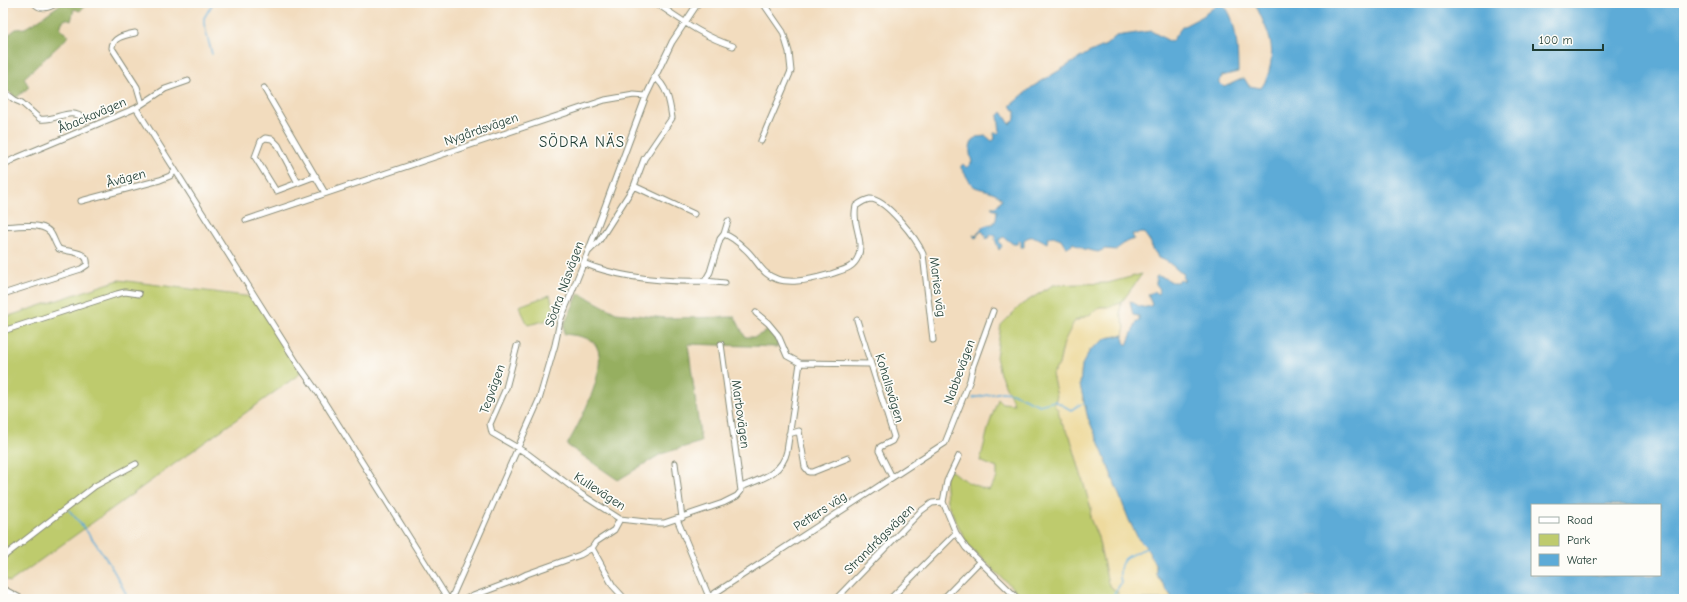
<svg xmlns="http://www.w3.org/2000/svg" width="1687" height="602" viewBox="0 0 1687 602" font-family="'Comic Neue',sans-serif">
<style>
.green{fill:#becb6d;stroke:#6e8450}
.forest{fill:#96af60;stroke:#5a764a}
.sand{fill:#eeda9e;stroke:#868c69}
.water{fill:#5dabd7;stroke:#3e7486;fill-rule:evenodd}
.lines{fill:none;stroke-linecap:round;stroke-linejoin:round}
.stream{stroke:#5dabd7;stroke-width:1.5}
.street-casing{stroke:#888c79;stroke-width:7}
.secondary-casing{stroke:#888c79;stroke-width:9}
.street{stroke:#fff;stroke-width:5}
.secondary{stroke:#fff;stroke-width:7}
.labels{text-anchor:middle;dominant-baseline:central;stroke-width:3.5;stroke-linejoin:round;paint-order:stroke}
.street-label{font-size:13px;fill:#1f3d34;stroke:#fdfcf7}
.quarter-label{font-size:15px;letter-spacing:1px;fill:#1f3d34;stroke:#fdfcf7}
</style>
<rect width="100%" height="100%" fill="#fdfcf7"/>
<filter id="ink" filterUnits="userSpaceOnUse"><feTurbulence type="fractalNoise" baseFrequency=".025" numOctaves="2"/><feDisplacementMap in="SourceGraphic" scale="8" xChannelSelector="R" yChannelSelector="G"/><feConvolveMatrix kernelMatrix="1 2 1 2 8 2 1 2 1" color-interpolation-filters="sRGB"/></filter>
<filter id="wash" filterUnits="userSpaceOnUse"><feTurbulence type="fractalNoise" baseFrequency=".012" numOctaves="4" result="noise"/><feDisplacementMap in="SourceGraphic" scale="16" xChannelSelector="R" yChannelSelector="G"/><feGaussianBlur stdDeviation="0.9" result="paint"/><feColorMatrix in="noise" values="0 0 0 0 0 0 0 0 0 0 0 0 0 0 0 0 0 1.4 0 .05"/><feComposite in="paint" operator="in"/></filter>
<g filter="url(#wash)">
<rect width="100%" height="100%" fill="#f2dcbe"/>
<path class="green" d="M1142,274L1121,303L1109,307H1100L1089,315L1076,320L1062,350L1059,365L1054,371L1053,377L1057,396L1054,403L1061,415V422L1070,436L1087,495L1091,508L1090,518L1098,537L1106,574L1113,589L1118,592L1117,599H1024L968,545L953,515L947,502L945,475L947,469C952,471 954,473 958,476C966,482 980,488 989,490L997,478V468L980,461L989,425L998,399L1002,403L1014,404L1000,374L996,357L1001,325L1021,305L1053,285L1108,283Z
M119,280L253,297L301,373L10,582L3,578V318Z
M550,295L556,318L528,325L519,306Z"/>
<path class="forest" d="M62,3H87L80,11L74,9L71,21L66,19L62,22L60,29L69,36L24,78L29,87L16,98L3,87V39L16,29L25,28L37,21Z
M579,293L616,313L666,318L735,317L745,337H755L769,330C774,335 779,340 777,347L688,344L701,442L661,454L618,480L567,445C578,426 614,360 593,342C586,336 572,335 564,334V325Z"/>
<path class="sand" d="M1121,303L1120,313L1125,327L1123,335L1107,338L1090,350L1082,365L1080,385L1088,418L1099,443L1129,520L1139,540L1147,548L1156,567V574L1173,599H1117L1118,592L1111,587L1108,583L1098,537L1090,518L1091,508L1087,495L1070,436L1061,422L1058,410L1054,405L1057,396L1052,374L1059,365L1064,342L1074,322L1089,315L1100,307H1109Z"/>
<path class="water" d="M1219,3C1237,8 1238,56 1238,72L1222,76L1219,82L1224,87L1244,78L1249,86L1261,88C1270,77 1274,54 1270,40C1267,28 1260,15 1255,3H1684V599H1173L1156,574V567L1147,548L1139,540L1129,520L1099,443L1088,418L1080,385L1082,365L1090,350L1107,338L1123,335L1124,342L1127,345L1136,323L1139,321V316L1133,315L1130,301C1139,306 1143,310 1152,305L1148,294L1154,292L1158,294L1160,289L1156,284V277L1157,276L1163,277L1172,282H1178L1180,279L1184,281V279L1182,277L1184,274C1176,271 1171,261 1158,258L1156,253L1152,250L1151,243L1144,233L1132,234L1134,239L1122,244L1117,250L1105,249L1098,252L1084,249L1073,243L1071,246L1066,247L1061,239L1053,236L1048,238L1047,243C1039,239 1033,233 1024,240V247H1021V241L1019,240L1017,244H1013L1004,237L1001,238L999,241L1002,246L999,250L995,239L996,235H990L989,238L986,239V236L982,231L978,233L977,237L975,238L973,235L976,236C979,229 985,224 993,224L996,220L997,210H994L991,207H996L1002,199C995,190 985,191 975,187C970,184 965,173 961,168V166L963,164L967,168L972,162C969,152 968,145 976,137L986,136L992,141L995,139L994,133H999L1000,131L998,116L1002,112L1010,124L1015,119V111L1010,106L1032,87L1088,53L1106,45L1116,36L1151,31L1171,42L1182,27L1203,16ZM1532,505H1660V575H1532Z"/>
<g class="lines">
<path class="stream" d="M89,5L90,3
M212,54L204,24V18L213,3
M973,398L1002,392L1012,393L1039,405L1055,401L1071,410L1079,405L1085,403
M69,510C92,536 111,563 126,594
M1111,599L1121,583C1116,558 1127,556 1147,548"/>
</g>
</g>
<g filter="url(#ink)">
<g class="lines">
<g class="street-casing">
<path id="street" d="M34,3C41,11 49,8 57,3
M656,3C681,20 704,37 733,46
M135,33C126,35 112,37 112,48L137,87L142,104
M264,88L325,193
M3,91L15,100L22,103L40,119C57,122 69,105 86,120
M136,108L297,363L321,397L448,599
M761,141L791,71L789,52L783,32L763,3
M3,165L14,159L136,108L165,89L188,81
M298,183L278,145L272,139L265,138L261,141L255,157L276,191L316,176
M634,186L644,159L672,118C670,103 667,85 654,77
M81,201L160,180L170,176L175,171
M246,220L605,100L634,95L646,96
M3,227C15,226 42,222 50,232C54,237 55,244 59,249C68,252 90,251 87,265L81,269L3,294
M724,234C732,237 738,242 744,248C753,255 758,266 766,273C783,288 813,279 831,274C842,270 853,269 858,257C865,240 851,223 856,206C860,203 864,200 870,199C886,199 917,239 923,254L933,340
M589,251L599,241L634,186L694,214
M583,263C620,278 666,282 705,281L710,272L720,239L724,234L728,221
M705,281L725,283
M857,320L894,437L892,441L880,447L879,451L892,477
M3,331L117,294L125,292L139,294
M517,346L506,388L490,424L492,433L528,454L581,494L620,519L654,523H664L723,503L737,496L741,491L721,344
M800,363L871,364
M789,434L799,431L805,467L809,472H813L848,458
M959,456L947,481L943,502L956,533L966,548L1018,599
M675,463L682,518
M741,487C761,479 782,474 787,451L800,363L787,356L778,335L768,323L756,313
M620,519L614,530L596,542L592,548L613,586L624,598
M677,519L709,597
M3,557L95,486L136,464
M451,599L539,400L555,345L560,321L588,252L646,96L672,42L698,3
M465,599L513,581L527,574L580,555L592,548
M706,599L945,443L970,380L973,366L993,311
M836,599L921,511L932,503L943,502
M890,599L956,533
M943,599L979,562"/>
</g>
<g class="secondary-casing">
<path id="secondary" d="M3,590L20,599"/>
</g>
<use href="#street" class="street"/>
<use href="#secondary" class="secondary"/>
</g>
</g>
<g class="labels">
<g class="street-label">
<text transform="translate(92 115) rotate(-23)">Åbackavägen</text>
<text transform="translate(481 129) rotate(-19)">Nygårdsvägen</text>
<text transform="translate(126 178) rotate(-15)">Åvägen</text>
<text transform="translate(564 284) rotate(-70)">Södra Näsvägen</text>
<text transform="translate(938 287) rotate(83)">Maries väg</text>
<text transform="translate(959 372) rotate(-70)">Nabbevägen</text>
<text transform="translate(890 388) rotate(73)">Kohallsvägen</text>
<text transform="translate(492 389) rotate(-70)">Tegvägen</text>
<text transform="translate(741 414) rotate(82)">Marbovägen</text>
<text transform="translate(600 491) rotate(33)">Kullevägen</text>
<text transform="translate(820 511) rotate(-33)">Petters väg</text>
<text transform="translate(879 539) rotate(-45)">Strandrågsvägen</text>
</g>
<g class="quarter-label">
<text x="582" y="142">SÖDRA NÄS</text>
</g>
</g>
<rect width="1687" height="602" fill="none" stroke="#fdfcf7" stroke-width="16"/>
<rect x="1531" y="504" width="130" height="72" fill="#fdfcf7" stroke="#a4b0a9"/>
<rect x="1539" y="517" width="20" height="6" fill="#ffffff" stroke="#a4b0a9"/>
<text x="1567" y="524" font-size="12" fill="#1f3d34">Road</text>
<rect x="1539" y="534" width="20" height="12" fill="#becb6d" stroke="#a4b0a9"/>
<text x="1567" y="544" font-size="12" fill="#1f3d34">Park</text>
<rect x="1539" y="554" width="20" height="12" fill="#5dabd7" stroke="#a4b0a9"/>
<text x="1567" y="564" font-size="12" fill="#1f3d34">Water</text>
<path d="M1533 44v6h70v-6" fill="none" stroke="#1f3d34" stroke-width="2"/>
<text x="1539" y="44" font-size="12" fill="#1f3d34" stroke="#fdfcf7" stroke-width="3" paint-order="stroke">100 m</text>
</svg>
